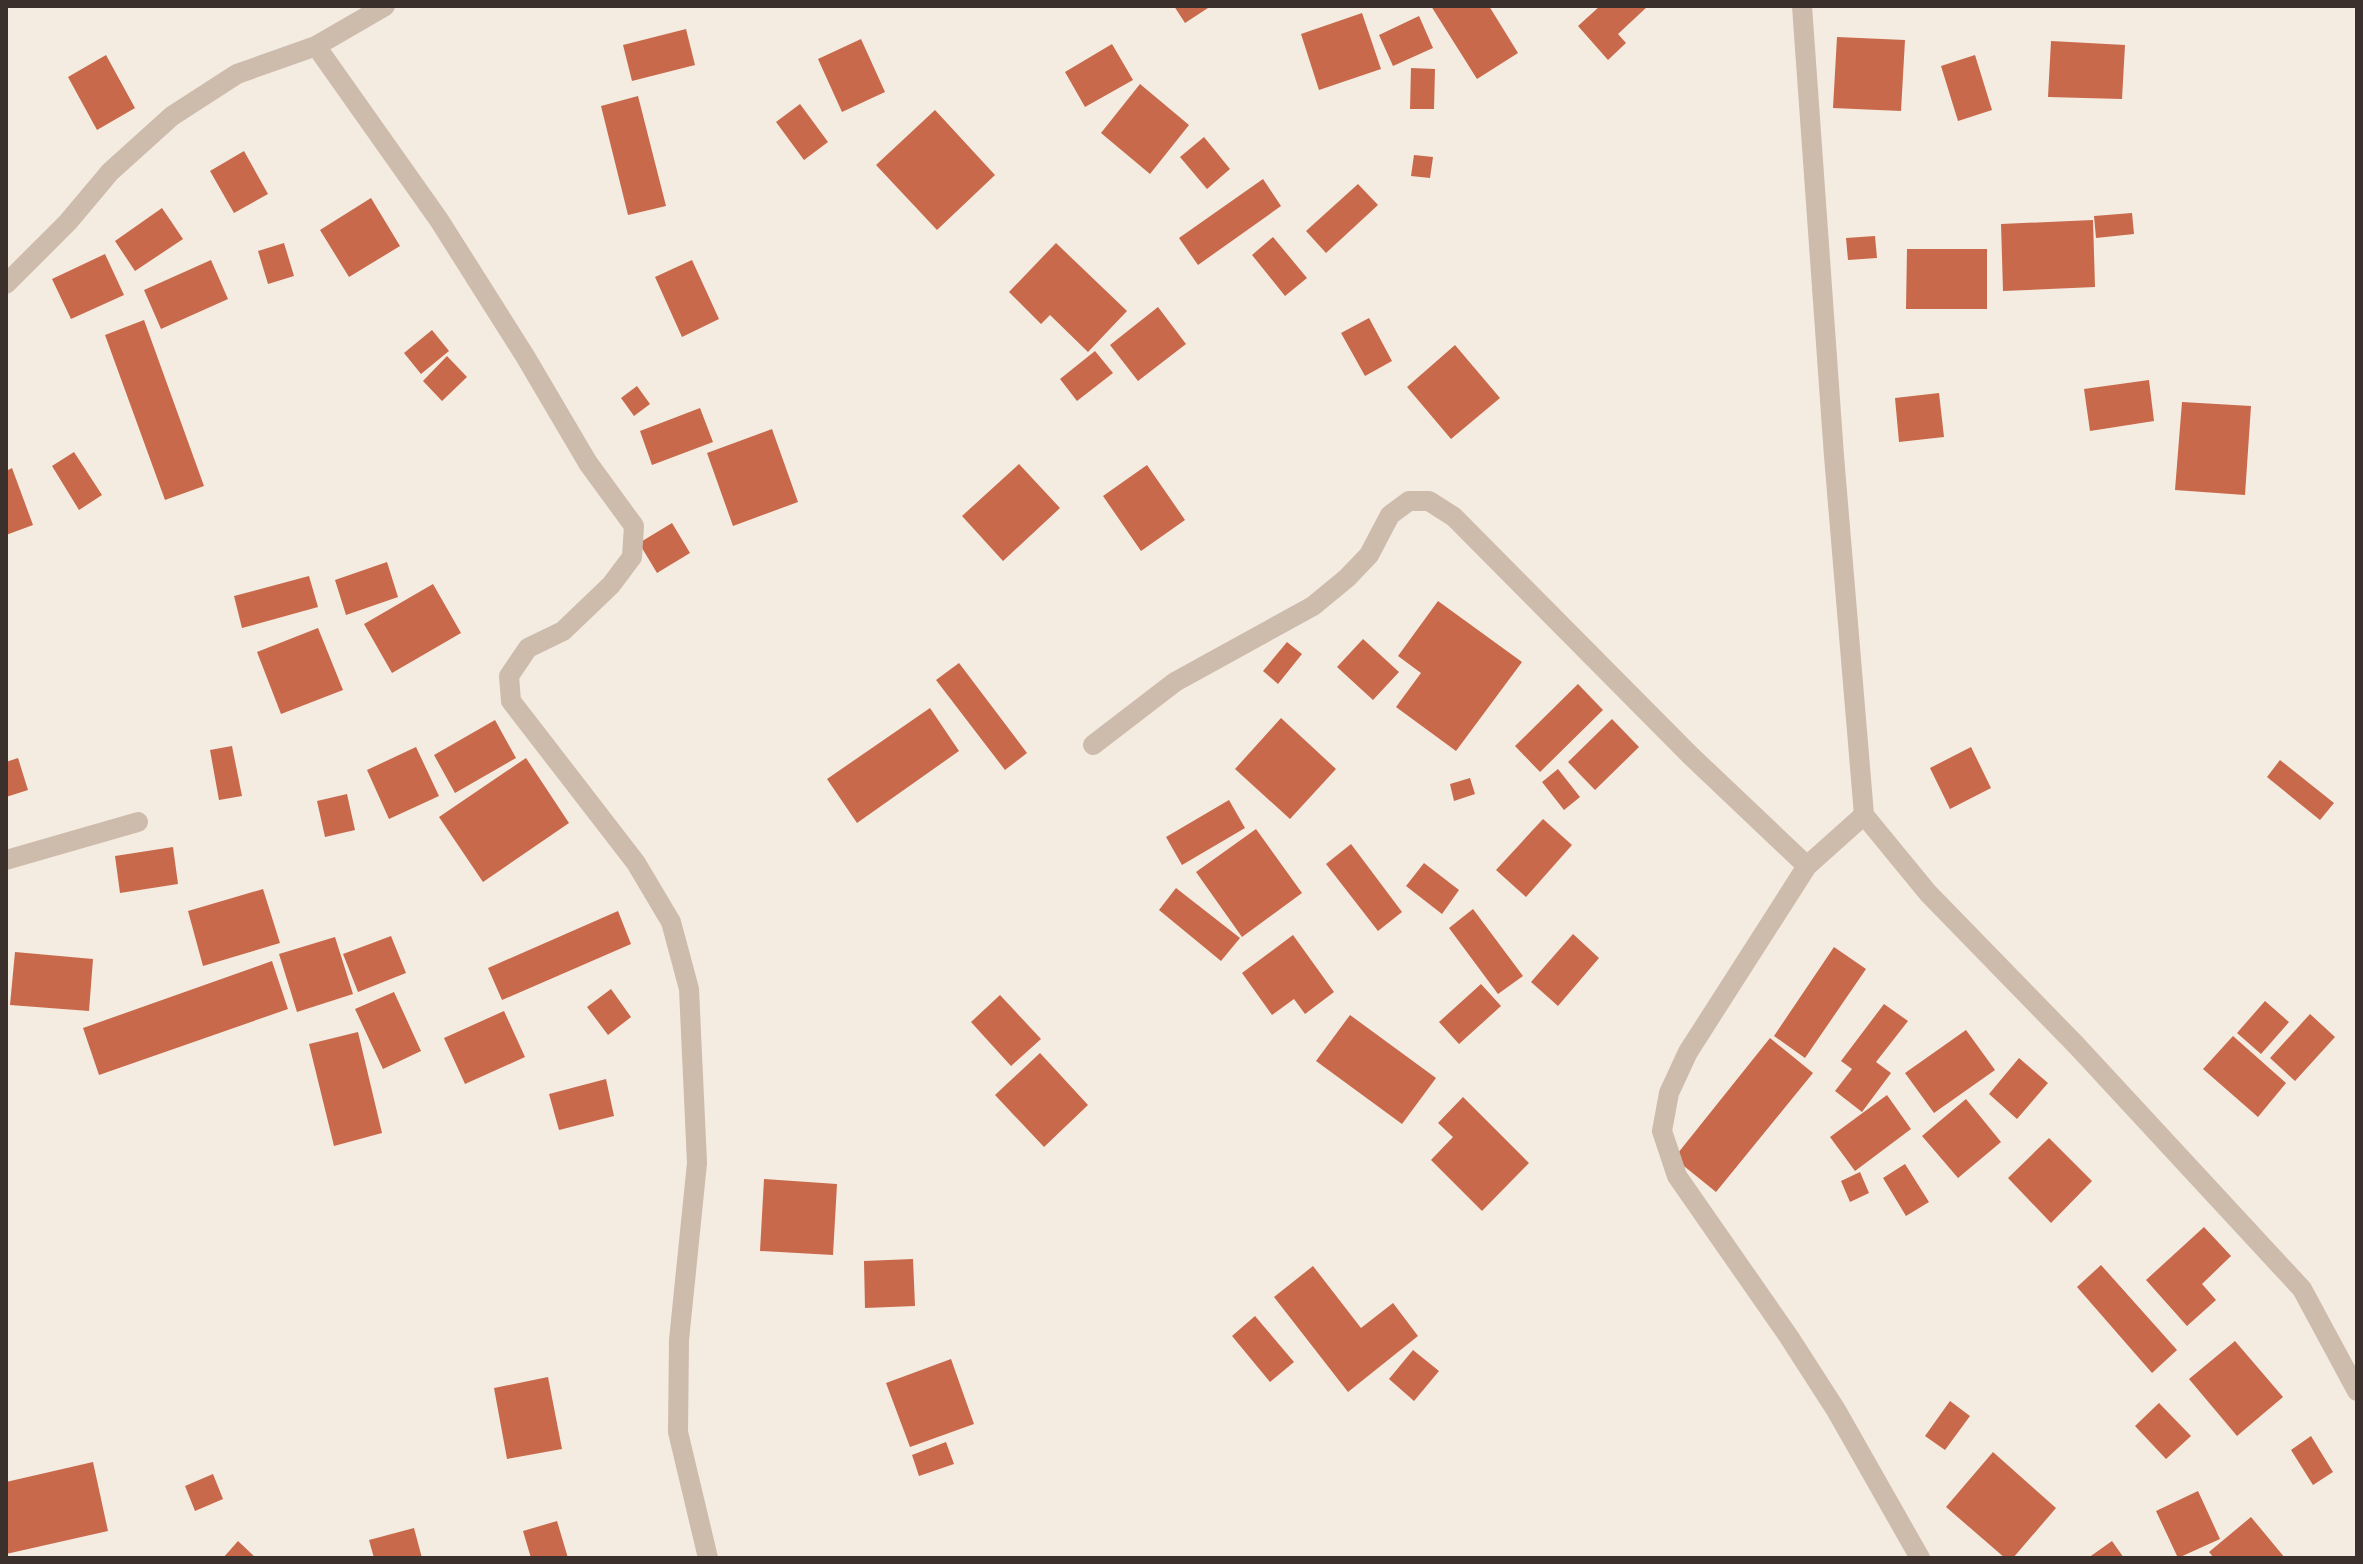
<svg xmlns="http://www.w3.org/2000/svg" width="2363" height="1564" viewBox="0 0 2363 1564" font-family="Barlow,sans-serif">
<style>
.building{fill:#c8694b}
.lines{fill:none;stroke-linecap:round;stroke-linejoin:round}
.minor{stroke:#cdbbac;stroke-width:20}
</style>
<rect width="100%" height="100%" fill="#f4ebe1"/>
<path class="building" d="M1174,6H1211L1185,23Z
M1431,6H1489L1518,53L1477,79Z
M1600,6H1648L1618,34L1626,43L1608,60L1578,26Z
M1362,13L1381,69L1319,90L1301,34Z
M1419,16L1433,48L1393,66L1379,35Z
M686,29L695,65L632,81L623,45Z
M1837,37L1905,40L1901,111L1833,108Z
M861,39L885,92L842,112L818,59Z
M2051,41L2125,45L2122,99L2048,97Z
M1112,44L1133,80L1085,107L1065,72Z
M106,55L135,108L97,130L68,77Z
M1975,55L1992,110L1958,121L1941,66Z
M1411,68L1435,69L1434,109H1410Z
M1140,84L1189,125L1150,174L1101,133Z
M638,96L666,206L628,215L601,106Z
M800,104L828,142L804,160L776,122Z
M935,110L995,175L937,230L876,165Z
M1204,137L1230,169L1207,189L1180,157Z
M244,151L268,194L234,213L210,171Z
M1414,155L1433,157L1430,178L1411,176Z
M1263,179L1281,206L1198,265L1179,238Z
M1358,184L1378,205L1326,253L1306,231Z
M371,198L400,246L349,277L320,230Z
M162,208L183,239L135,271L115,241Z
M2132,213L2134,234L2096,238L2094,216Z
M2093,220L2095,287L2003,291L2001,224Z
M1875,236L1877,258L1848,260L1846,238Z
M1273,237L1307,278L1285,296L1252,255Z
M284,243L294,276L268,284L258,251Z
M1056,243L1127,311L1088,352L1050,315L1041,324L1009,292Z
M1907,249H1987V309H1906Z
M105,254L124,295L71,319L52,279Z
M211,260L228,299L161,329L144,290Z
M692,260L719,319L682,337L655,277Z
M1158,307L1186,344L1138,381L1110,345Z
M1369,318L1392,361L1365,376L1341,333Z
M144,320L204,486L165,500L105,335Z
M432,330L449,351L421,374L404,353Z
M1455,345L1500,398L1451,439L1407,387Z
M1095,351L1113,373L1077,401L1060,379Z
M447,356L467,377L442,401L423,381Z
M2149,380L2154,421L2090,431L2084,389Z
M637,386L650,404L634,416L621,398Z
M1939,393L1944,437L1899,442L1895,398Z
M2182,402L2251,406L2245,495L2175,490Z
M700,408L713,442L652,465L640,431Z
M772,429L798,502L733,526L707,453Z
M74,452L102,495L79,510L52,466Z
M1019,464L1060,508L1003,561L962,516Z
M1147,465L1185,520L1141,551L1103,496Z
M12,468L33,525L6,535V471Z
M672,523L690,553L657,573L639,543Z
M387,562L398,597L346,615L335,580Z
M309,576L318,607L242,628L234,596Z
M433,584L461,633L392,673L364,624Z
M1438,601L1522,662L1456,751L1396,707L1421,673L1398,656Z
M318,628L343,690L281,714L257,652Z
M1363,639L1399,672L1373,700L1337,667Z
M1287,642L1302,654L1278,684L1263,671Z
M959,663L1027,753L1005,770L936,680Z
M1578,684L1603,710L1540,772L1515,746Z
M930,708L959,751L857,823L827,779Z
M1281,718L1336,769L1290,819L1235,769Z
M1612,719L1639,747L1595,790L1568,762Z
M495,720L516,758L455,793L434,755Z
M232,746L242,796L219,800L210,750Z
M416,747L439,796L389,819L367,770Z
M1971,747L1991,788L1950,809L1930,768Z
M18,758L28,790L6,797V762Z
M526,758L569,823L483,882L439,817Z
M2280,760L2334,803L2320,820L2267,777Z
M1558,769L1580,797L1564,810L1542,782Z
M1470,778L1475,794L1454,801L1450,784Z
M347,794L355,830L325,837L317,801Z
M1229,800L1245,828L1182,865L1166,837Z
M1543,819L1572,845L1526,897L1496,870Z
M1256,829L1302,893L1242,937L1196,872Z
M1351,844L1402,912L1378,931L1326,864Z
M173,847L178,884L120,893L115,856Z
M1424,863L1459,890L1442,914L1406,886Z
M1176,888L1240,938L1221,961L1159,910Z
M263,889L280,943L203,966L188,911Z
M1473,909L1523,976L1498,994L1449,928Z
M618,911L631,944L502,1000L488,968Z
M1573,934L1599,958L1558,1006L1531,982Z
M1293,935L1334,992L1305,1014L1294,999L1272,1015L1242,973Z
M391,936L406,973L358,992L343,954Z
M335,937L353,994L297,1012L279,954Z
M1834,947L1866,969L1805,1058L1774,1036Z
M15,952L93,959L89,1011L10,1005Z
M272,961L288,1009L99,1075L83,1028Z
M1481,984L1501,1006L1459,1044L1439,1022Z
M611,989L631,1017L608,1035L587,1007Z
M394,992L421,1051L383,1069L355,1009Z
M1000,995L1041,1039L1011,1066L971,1022Z
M2265,1001L2289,1022L2261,1054L2237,1033Z
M1884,1004L1908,1021L1876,1062L1891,1073L1862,1112L1835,1091L1852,1069L1841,1061Z
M504,1011L525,1057L465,1084L444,1038Z
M2310,1014L2335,1037L2295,1081L2270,1058Z
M1350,1015L1436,1078L1402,1124L1316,1061Z
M1966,1030L1995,1070L1934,1113L1905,1073Z
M358,1032L382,1133L334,1146L309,1044Z
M2233,1036L2286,1083L2258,1117L2203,1069Z
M1770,1038L1813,1073L1716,1192L1674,1158Z
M1040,1053L1088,1105L1044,1147L995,1095Z
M2019,1058L2048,1083L2017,1119L1989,1094Z
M606,1079L614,1116L559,1130L549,1094Z
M1887,1095L1911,1129L1855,1171L1830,1137Z
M1463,1097L1529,1163L1482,1211L1431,1160L1453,1137L1438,1123Z
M1966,1099L2001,1142L1958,1178L1922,1136Z
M2049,1138L2092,1181L2051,1223L2008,1178Z
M1905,1164L1929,1202L1906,1216L1883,1178Z
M1860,1172L1869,1193L1850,1202L1841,1181Z
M764,1179L837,1184L833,1255L760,1251Z
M2204,1227L2231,1256L2202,1284L2216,1300L2187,1326L2146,1280Z
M913,1259L915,1306L865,1308L864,1261Z
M2101,1265L2177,1350L2152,1373L2077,1287Z
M1313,1266L1361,1328L1393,1303L1418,1336L1348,1392L1274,1297Z
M1255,1316L1294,1362L1270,1382L1232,1336Z
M2235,1341L2283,1397L2237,1436L2189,1379Z
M1413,1350L1439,1371L1414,1401L1389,1379Z
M951,1359L974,1424L910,1447L886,1383Z
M548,1377L562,1449L507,1459L494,1388Z
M1950,1401L1970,1416L1945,1450L1925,1436Z
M2159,1403L2191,1436L2166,1459L2135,1426Z
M2311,1436L2333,1472L2313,1485L2291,1450Z
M946,1442L954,1464L919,1476L912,1455Z
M1993,1452L2056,1508L2013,1558H2005L1946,1507Z
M93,1462L108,1531L6,1554V1482Z
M213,1474L223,1499L195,1511L185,1486Z
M2198,1491L2220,1539L2178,1558L2156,1511Z
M2251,1517L2285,1558H2214L2209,1552Z
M557,1521L568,1558H531L523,1531Z
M414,1528L422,1558H374L369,1540Z
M238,1541L256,1558H223Z
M2112,1541L2124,1558H2088Z"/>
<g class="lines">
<path class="minor" d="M1802,6L1834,456L1864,815L1928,893L2077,1046L2302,1289L2357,1391
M316,46L439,220L525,356L588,463L634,526L632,557L611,585L563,631L528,648L509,676L511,701L636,863L671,922L689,989L697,1163L679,1340L678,1432L708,1558
M6,284L68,222L110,172L172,116L237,74L316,46L385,6
M1093,745L1175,682L1313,606L1347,578L1369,555L1390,515L1409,501H1429L1454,517L1690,755L1807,866
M1864,815L1807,866L1688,1052L1669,1093L1662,1131L1677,1176L1789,1337L1836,1410L1920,1558
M6,860L138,822"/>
</g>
<rect width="2363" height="1564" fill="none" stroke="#3b302b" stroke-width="16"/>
</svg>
